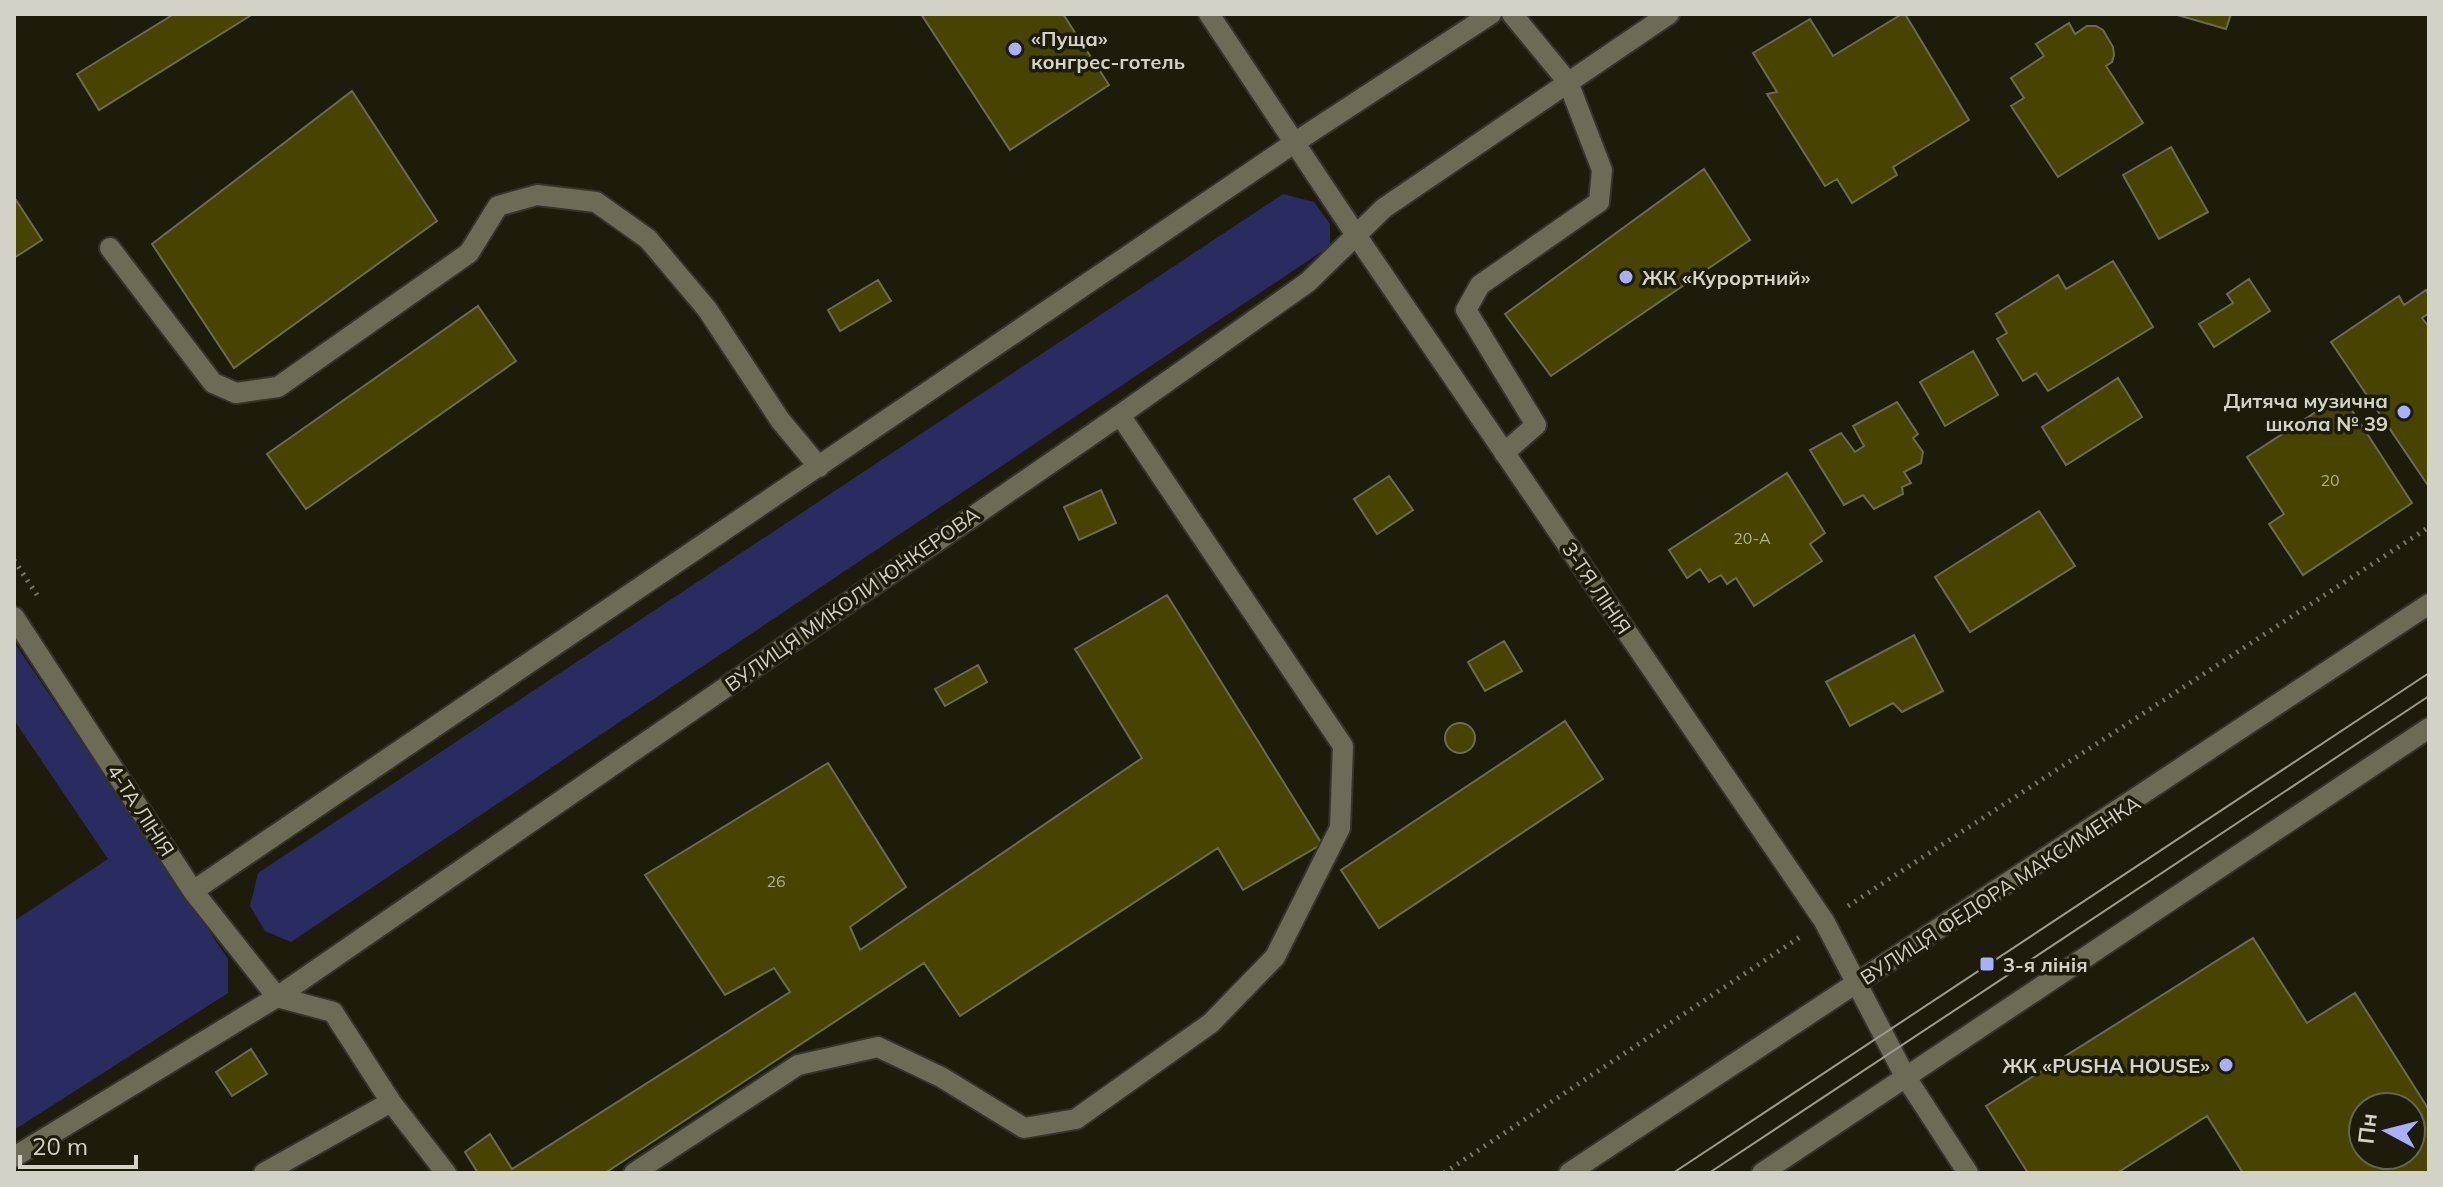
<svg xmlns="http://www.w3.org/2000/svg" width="2443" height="1187" viewBox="0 0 2443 1187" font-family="Mulish,sans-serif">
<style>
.green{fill:#292b61}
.building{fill:#474400;stroke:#6a6a55;stroke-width:2;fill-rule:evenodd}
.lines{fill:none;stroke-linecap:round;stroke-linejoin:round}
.minor-casing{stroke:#34342c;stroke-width:24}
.path{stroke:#767667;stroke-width:5;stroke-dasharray:2 6;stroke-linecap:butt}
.minor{stroke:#6b6b56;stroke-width:20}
.tram{stroke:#9b9b8e;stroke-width:2}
.poi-dot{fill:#a8b0fc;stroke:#1d1c0a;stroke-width:3}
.labels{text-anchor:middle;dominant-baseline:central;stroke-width:7;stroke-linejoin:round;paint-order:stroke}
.number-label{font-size:16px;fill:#afae95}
.poi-label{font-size:20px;font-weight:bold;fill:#d2d2c7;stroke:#1d1c0a;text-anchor:start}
.street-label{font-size:20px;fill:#d2d2c7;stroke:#1d1c0a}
</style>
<rect width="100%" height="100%" fill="#1d1c0a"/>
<path class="green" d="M1283,194L1314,202L1330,224V246L291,942L265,931L250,906L258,873Z
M14,642L228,959V993L14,1130V921L108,859L14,720Z"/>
<path class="building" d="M174,14H253L99,110L77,74Z
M921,14H1063L1109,85L1010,150Z
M1902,14H1905L1969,120L1893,167L1897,175L1852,203L1837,179L1825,186L1767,94L1777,92L1753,53L1810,19L1833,56Z
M2174,14H2231L2226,29Z
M2069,23L2075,34L2087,26H2096L2103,30L2113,47L2114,55L2112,62L2106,66L2143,123L2058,177L2011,106L2024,98L2011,78L2044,56L2036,44Z
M352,91L437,221L234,368L152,244Z
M2171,147L2208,212L2159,239L2123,175Z
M1704,169L1750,240L1551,376L1505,314Z
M16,200L42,240L14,258V201Z
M2113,261L2153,327L2048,391L2036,373L2023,381L1997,339L2007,333L1996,314L2058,275L2066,289Z
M2249,279L2270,311L2214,347L2199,324L2233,303L2227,294Z
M878,280L891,301L840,331L828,310Z
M2426,290L2429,295V313L2422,318L2429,327V482L2427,484L2331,342L2399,296L2404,305Z
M478,306L516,361L306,509L267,454Z
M1973,351L1998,395L1945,426L1920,382Z
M2118,378L2142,417L2066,465L2042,427Z
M2342,395L2412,503L2303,575L2269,524L2284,514L2247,457Z
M1897,402L1918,434L1913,438L1923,452L1921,463L1904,472L1911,483L1902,487L1903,494L1874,509L1863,495L1844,505L1810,450L1841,433L1855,452L1864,446L1853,426Z
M1787,473L1825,533L1810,544L1822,561L1754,606L1736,578L1727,584L1721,575L1709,582L1700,569L1687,578L1669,550Z
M1389,476L1413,510L1377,534L1354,499Z
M1101,490L1116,523L1079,540L1064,507Z
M2039,511L2075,566L1970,632L1935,577Z
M1167,595L1322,844L1243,890L1218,848L960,1016L924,963L605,1173H478L465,1152L490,1134L512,1169L790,992L774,968L725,995L645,875L828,763L906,887L850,927L860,950L1142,758L1075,649Z
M1914,635L1943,691L1902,712L1893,703L1850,726L1826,682Z
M1504,641L1522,671L1485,691L1468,662Z
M978,665L987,682L945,706L935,689Z
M1565,721L1603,779L1379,928L1341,870Z
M1445 738a15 15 0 1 1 30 0a15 15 0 1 1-30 0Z
M2253,938L2307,1023L2355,993L2429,1110V1173H2243L2207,1116L2117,1173H2028L1986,1106ZM2363,1107H2411V1155H2363Z
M251,1049L267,1074L232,1096L216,1072Z"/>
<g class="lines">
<g class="minor-casing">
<path id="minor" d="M1209,14L1356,235L1824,921L1905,1076L1968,1173
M110,248L213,383L236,393L278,387L469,253L498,206L537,195L596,202L648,239L707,309L780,420L819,467
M1504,453L1536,425L1466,310L1480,285L1599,202L1602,170L1568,82L1512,14
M14,617L193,891L277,997
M193,891L1294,143L1491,14
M277,997L333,1012L391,1102L446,1173
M14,1157L277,997L1120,415L1308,282L1384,208L1669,14
M264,1173L391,1102
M634,1173L798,1065L878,1047L941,1077L1024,1128L1076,1119L1211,1023L1275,957L1340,828L1343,746L1120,415
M1569,1173L2429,604
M1762,1173L2429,728"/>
</g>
<path class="path" d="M14,560L37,595
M1848,906L2429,527
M1444,1173L1800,937"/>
<use href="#minor" class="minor"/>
<path class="tram" d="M1673,1173L2429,673
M1709,1173L2429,696"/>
</g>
<g class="poi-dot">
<circle cx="1015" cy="49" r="8"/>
<circle cx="1626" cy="277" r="8"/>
<circle cx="2404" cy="412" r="8"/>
<rect x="1979" y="956" width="16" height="16" rx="4"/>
<circle cx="2226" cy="1065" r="8"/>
</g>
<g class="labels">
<g class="number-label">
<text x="2330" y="480">20</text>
<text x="1752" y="538">20-А</text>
<text x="776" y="881">26</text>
</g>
<g class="poi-label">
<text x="1031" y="38">«Пуща»<tspan x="1031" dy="23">конгрес-готель</tspan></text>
<text x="1642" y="277">ЖК «Курортний»</text>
<text x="2388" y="400" text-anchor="end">Дитяча музична<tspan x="2388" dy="23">школа № 39</tspan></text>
<text x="2003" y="964">3-я лінія</text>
<text x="2210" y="1065" text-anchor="end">ЖК «PUSHA HOUSE»</text>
</g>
<g class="street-label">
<text transform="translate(1597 588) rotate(56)">3-ТЯ ЛІНІЯ</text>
<text transform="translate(852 599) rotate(-35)">ВУЛИЦЯ МИКОЛИ ЮНКЕРОВА</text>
<text transform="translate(141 810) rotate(57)">4-ТА ЛІНІЯ</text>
<text transform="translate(2000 890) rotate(-33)">ВУЛИЦЯ ФЕДОРА МАКСИМЕНКА</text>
</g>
</g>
<rect width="2443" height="1187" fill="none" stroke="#d2d2c7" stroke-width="32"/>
<g transform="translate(2387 1131) rotate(277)"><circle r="38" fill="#1d1c0a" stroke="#656556" stroke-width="2"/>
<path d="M0-6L14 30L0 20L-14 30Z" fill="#a8b0fc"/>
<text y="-12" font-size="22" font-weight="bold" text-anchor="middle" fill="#d2d2c7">Пн</text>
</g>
<path d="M20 1155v12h116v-12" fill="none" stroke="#d2d2c7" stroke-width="4"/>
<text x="32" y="1155" font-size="24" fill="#d2d2c7" stroke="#1d1c0a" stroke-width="6" paint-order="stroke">20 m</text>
</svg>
